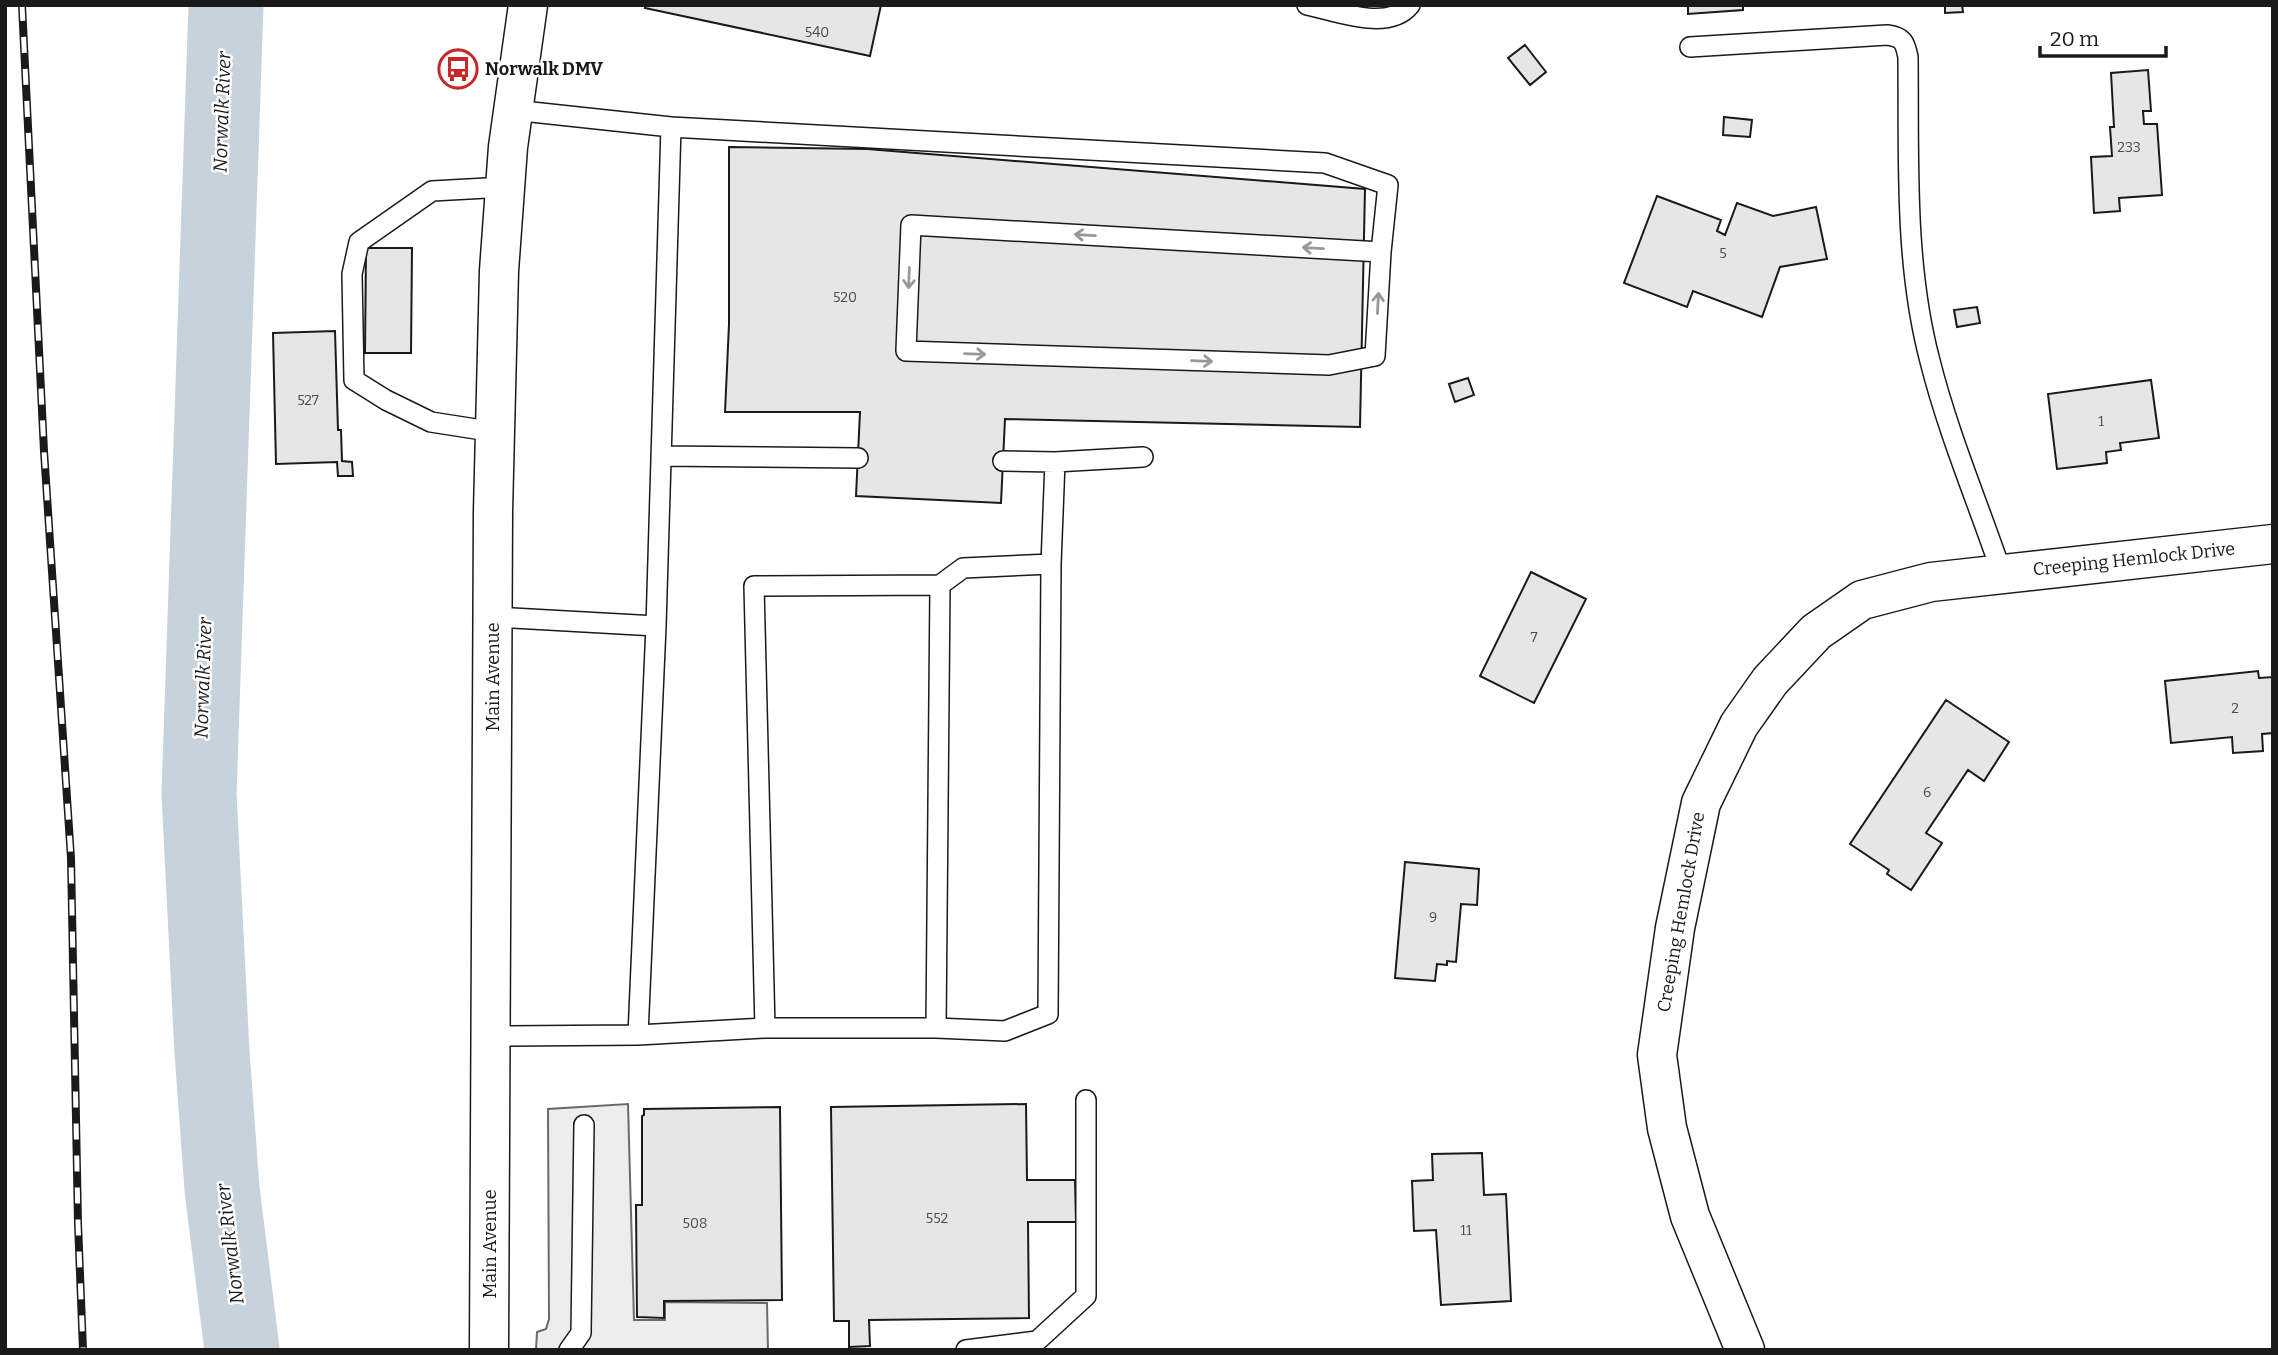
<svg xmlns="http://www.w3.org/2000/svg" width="2278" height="1355" viewBox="0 0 2278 1355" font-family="Bitter,serif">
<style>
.parking{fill:#ededed;stroke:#6a6a6a;stroke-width:2}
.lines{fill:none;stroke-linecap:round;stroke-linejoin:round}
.river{stroke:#c6d2dc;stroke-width:75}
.building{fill:#e6e6e6;stroke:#1a1a1a;stroke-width:2}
.service-casing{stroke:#1a1a1a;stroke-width:22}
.minor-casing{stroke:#1a1a1a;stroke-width:41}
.primary-casing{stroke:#1a1a1a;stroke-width:41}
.service{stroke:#fff;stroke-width:19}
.minor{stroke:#fff;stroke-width:38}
.primary{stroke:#fff;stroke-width:38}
.rail-casing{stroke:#1a1a1a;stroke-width:8}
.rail{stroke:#fff;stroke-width:5;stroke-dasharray:16;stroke-linecap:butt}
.oneway{stroke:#989898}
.labels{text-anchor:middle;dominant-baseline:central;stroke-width:5;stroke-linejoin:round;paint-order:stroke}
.number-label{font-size:14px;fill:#4d4d4d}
.poi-label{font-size:18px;font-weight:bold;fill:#1a1a1a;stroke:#fff;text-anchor:start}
.street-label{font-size:18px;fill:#1a1a1a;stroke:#fff}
.water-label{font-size:19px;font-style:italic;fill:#1a1a1a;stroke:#fff}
</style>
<rect width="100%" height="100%" fill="#fff"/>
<path class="parking" d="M628,1104L634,1320H665V1302L767,1303L768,1350H536L537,1332L546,1329L549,1319L548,1109Z"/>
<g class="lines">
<path class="river" d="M226,5L199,794L212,1052L222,1189L242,1350"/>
</g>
<path class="building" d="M646,5H881L870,56L645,8Z
M1688,5H1743V10L1688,14Z
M1945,5H1962L1963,12L1945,13Z
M1525,45L1546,72L1530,85L1508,58Z
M2148,70L2151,111H2143L2144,124H2157L2162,195L2119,198L2120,211L2094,213L2091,157L2112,156L2110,127H2114L2111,73Z
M1724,117L1752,120L1750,137L1723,135Z
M729,147L867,149L1365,189L1360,427L1005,419L1001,503L856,496L860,412H725L729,324Z
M1657,196L1721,220L1717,231L1725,235L1737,203L1773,216L1816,207L1827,259L1780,267L1762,317L1693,291L1687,307L1624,283Z
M366,248H412L411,353H365Z
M1977,307L1980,323L1957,327L1954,310Z
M335,331L338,430H341L342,461L352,462L353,476H338L337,462L276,464L273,333Z
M1468,378L1474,395L1455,402L1449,384Z
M2151,380L2159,438L2120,443L2121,450L2106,452L2107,463L2057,469L2048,394Z
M1531,572L1586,599L1534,703L1480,676Z
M2258,671L2259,678L2273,677V733L2262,734L2263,751L2233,753L2232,737L2171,743L2165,681Z
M1946,700L2009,742L1984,781L1968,770L1926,833L1942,843L1911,890L1887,874L1889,870L1850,844Z
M1405,862L1479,869L1477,905L1461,904L1456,962L1447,961V965L1437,964L1435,981L1395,978Z
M1026,1104L1027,1180H1075L1076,1222H1028L1029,1318L869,1320L870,1346L849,1347V1321H834L831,1107Z
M780,1107L782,1300L664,1301V1318L637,1317L636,1205H642V1116L644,1115V1109Z
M1482,1153L1484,1195L1506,1194L1511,1301L1441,1305L1436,1230L1414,1231L1412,1181L1433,1180L1432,1154Z"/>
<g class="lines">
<g class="service-casing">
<path id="service" d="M1307,5C1337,11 1388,32 1410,5
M1690,47L1887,35C1903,37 1905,42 1908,57C1909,158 1904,263 1930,361C1948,433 1978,503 2002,574
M671,127L1325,163L1388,185L1381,252L1375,356L1329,365L906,351L911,225L1381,252
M495,432L431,422L386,400L354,380L352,274L359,242L432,191L505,187
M661,456L858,458
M1003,461L1055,462L1143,457
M940,585L963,568L1051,564L1055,462
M493,617L656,626L671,127L513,110
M936,1028L1005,1031L1048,1014L1051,564
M638,1035L656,626
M491,1036L638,1035L765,1028H936L940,585L754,586L765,1028
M569,1350L581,1333L584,1125
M966,1350L1037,1341L1086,1296V1100"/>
</g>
<g class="minor-casing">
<path id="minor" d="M1745,1350L1690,1216L1667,1128L1657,1055L1675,928L1701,803L1739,725L1770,681L1816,632L1862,600L1931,582L2273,544"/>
</g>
<g class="primary-casing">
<path id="primary" d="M489,1350L493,512L499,271L508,147L528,5"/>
</g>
<use href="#service" class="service"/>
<use href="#minor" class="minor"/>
<use href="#primary" class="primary"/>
<g class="rail-casing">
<path id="rail" d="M22,5L44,451L71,858L78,1223L83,1350"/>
</g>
<use href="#rail" class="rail"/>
</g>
<defs><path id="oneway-shaft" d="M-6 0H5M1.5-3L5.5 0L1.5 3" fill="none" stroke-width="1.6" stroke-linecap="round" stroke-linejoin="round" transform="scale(1.75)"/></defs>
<g class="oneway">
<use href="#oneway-shaft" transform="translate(1085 235) rotate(-177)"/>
<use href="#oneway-shaft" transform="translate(1313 248) rotate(-177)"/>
<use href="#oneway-shaft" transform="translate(909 278) rotate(92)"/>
<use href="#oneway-shaft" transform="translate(1378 303) rotate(-87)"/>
<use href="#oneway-shaft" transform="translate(975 354) rotate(2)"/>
<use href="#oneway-shaft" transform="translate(1202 361) rotate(2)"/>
</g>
<defs>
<g id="bus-ring" transform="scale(2.0125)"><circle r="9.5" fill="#fff" stroke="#c62828" stroke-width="1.5"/><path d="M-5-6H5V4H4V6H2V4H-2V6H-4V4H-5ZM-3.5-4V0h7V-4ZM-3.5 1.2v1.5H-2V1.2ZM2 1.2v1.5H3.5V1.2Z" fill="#c62828"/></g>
</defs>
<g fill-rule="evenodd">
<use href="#bus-ring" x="458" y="69"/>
</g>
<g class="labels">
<g class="number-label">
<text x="817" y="32">540</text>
<text x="2129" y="147">233</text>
<text x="1723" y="253">5</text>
<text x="845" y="297">520</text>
<text x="308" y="400">527</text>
<text x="2101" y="421">1</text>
<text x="1534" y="637">7</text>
<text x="2235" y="708">2</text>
<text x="1927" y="792">6</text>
<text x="1433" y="917">9</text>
<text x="937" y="1218">552</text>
<text x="695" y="1223">508</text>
<text x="1466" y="1230">11</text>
</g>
<g class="poi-label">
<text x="485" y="69">Norwalk DMV</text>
</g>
<g class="street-label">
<text transform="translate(2134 559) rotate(-6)">Creeping Hemlock Drive</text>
<text transform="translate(493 677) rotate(-90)">Main Avenue</text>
<text transform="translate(1681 912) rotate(-80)">Creeping Hemlock Drive</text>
<text transform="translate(490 1244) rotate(-90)">Main Avenue</text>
</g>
<g class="water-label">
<text transform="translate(222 112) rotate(-88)">Norwalk River</text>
<text transform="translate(203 678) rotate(-88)">Norwalk River</text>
<text transform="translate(230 1244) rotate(-97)">Norwalk River</text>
</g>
</g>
<rect width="2278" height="1355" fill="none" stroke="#1a1a1a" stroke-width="14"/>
<path d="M2040 46v10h126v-10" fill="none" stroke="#1a1a1a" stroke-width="3.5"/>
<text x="2050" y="46" font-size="21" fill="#1a1a1a" stroke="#ffffff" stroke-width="5" paint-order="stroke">20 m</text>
</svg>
